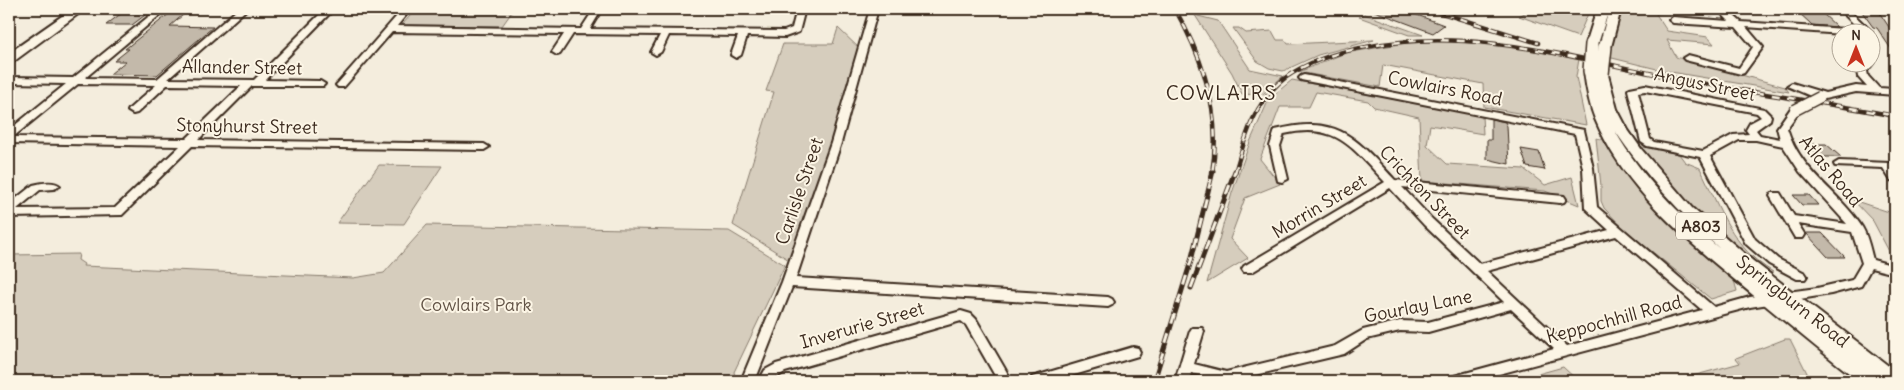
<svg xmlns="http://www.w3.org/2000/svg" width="1904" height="390" viewBox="0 0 1904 390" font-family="Delius,sans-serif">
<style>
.green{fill:#d6cdbd;stroke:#887c6e}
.building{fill:#c3b9aa;stroke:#3b2a1e}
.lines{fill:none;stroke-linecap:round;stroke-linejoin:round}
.minor-casing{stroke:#3b2a1e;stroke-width:4}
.major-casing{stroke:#3b2a1e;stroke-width:4}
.minor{fill:#fcf5e5;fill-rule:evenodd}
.major{fill:#fcf5e5;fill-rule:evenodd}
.rail-far1-casing{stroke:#3b2a1e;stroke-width:4.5}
.rail-casing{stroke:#3b2a1e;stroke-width:5}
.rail-far1{stroke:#fcf5e5;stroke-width:2.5;stroke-dasharray:8;stroke-linecap:butt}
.rail{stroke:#fcf5e5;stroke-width:3;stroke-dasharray:10;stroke-linecap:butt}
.minor-bridge-casing{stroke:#3b2a1e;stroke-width:13;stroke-linecap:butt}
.major-bridge-casing{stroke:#3b2a1e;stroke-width:16;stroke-linecap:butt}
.minor-bridge{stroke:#fcf5e5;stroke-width:10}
.major-bridge{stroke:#fcf5e5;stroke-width:13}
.labels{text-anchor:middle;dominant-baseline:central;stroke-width:4;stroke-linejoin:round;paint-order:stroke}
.shield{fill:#fcf5e5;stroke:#75675a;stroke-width:1}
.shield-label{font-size:16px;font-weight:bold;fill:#3b2a1e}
.street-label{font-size:18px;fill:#3b2a1e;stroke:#fcf5e5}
.park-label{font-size:18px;fill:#625346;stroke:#fcf5e5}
.quarter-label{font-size:20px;letter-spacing:1px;fill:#3b2a1e;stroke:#fcf5e5}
</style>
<rect width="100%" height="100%" fill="#f4eddd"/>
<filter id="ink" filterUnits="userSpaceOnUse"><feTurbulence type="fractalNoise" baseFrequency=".02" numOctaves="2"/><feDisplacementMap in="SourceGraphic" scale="10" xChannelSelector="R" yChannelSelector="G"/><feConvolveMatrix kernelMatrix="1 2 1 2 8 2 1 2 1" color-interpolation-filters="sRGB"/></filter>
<g filter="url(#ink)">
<path class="green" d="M416,9H514L502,26L402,25Z
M1191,9H1194L1198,16L1218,21L1250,69L1283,76L1262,95L1242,94L1232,73Z
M1532,9H1590L1578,37L1519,16Z
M1622,9H1673L1675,11L1656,14L1667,31L1708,37L1714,44L1667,40L1676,57L1785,87L1789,92L1665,71L1608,57V47Z
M1364,14L1423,35H1409L1359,17Z
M838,28L862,51L794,263L733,225L774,92L766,91L783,44H833Z
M1233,28H1239L1246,33L1272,31L1277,40H1285L1288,44L1374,40L1318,55L1283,71L1269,68L1257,61Z
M1448,41L1508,46L1579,59L1576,77L1586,125L1484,107L1483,84L1383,65L1380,87L1299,72L1345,53L1412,42Z
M1292,80L1482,116L1483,134L1430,125L1427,145L1447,164L1524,169L1545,185L1572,177L1579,205L1545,191L1422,181L1419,117L1374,107L1368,101L1316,92L1309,107H1280L1260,159L1280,184L1245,198L1230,239L1248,258L1207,283L1232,193L1250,142L1269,99Z
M1596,138L1679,154L1685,162L1700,168C1720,208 1732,248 1773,272L1733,277L1737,291L1711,299L1624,229L1604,208L1601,201V186Z
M379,165L442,166L404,224L337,223Z
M1853,200L1895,214V259L1892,257L1873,221Z
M427,225L729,231L785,265L734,372L736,381H9V255L79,254L78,260L84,264L83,266L353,278L384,273Z
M1785,339H1790L1811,381H1674L1740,363L1736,358Z
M1563,367L1578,381H1513Z"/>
<path class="building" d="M127,9H153L132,25H106Z
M175,9H190L170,26L213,27L157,75L110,74L126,61H114L129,49H125Z
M1369,9H1401L1444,25L1433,33Z
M1805,9L1821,12L1837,27L1812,25L1797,11H1805Z
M1860,9H1877L1895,36V55L1877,28L1873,27Z
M1491,119L1505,122L1507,126L1509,164L1487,159V140H1491Z
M1806,144H1826L1841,157H1820Z
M1521,149L1539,152L1545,170L1527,167Z
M1793,195H1809L1818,205H1802Z
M1806,233H1822L1845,257H1828Z"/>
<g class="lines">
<g class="minor-casing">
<path id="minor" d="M158,9H167L85,78L157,79L238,9H247L168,79L254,80L325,9H334L265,80L320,81L325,84L323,86H252L198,140L484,144L489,147L484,150L192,146L122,215L9,217V204L33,185C41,183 54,180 60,186L54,189L40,190L17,209L115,208L180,146L9,143V130L66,84L9,83V77L73,78ZM78,84L156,85L129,109L128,111L133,114L137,113L167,85L241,86L186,139L13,137Z
M403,9H411L397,26L581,29L594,9H602L590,29L784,31L792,28L797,9H805L799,32L785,37L747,36L741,55L736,58L731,55L738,36L669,35L661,52L656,55L651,52L660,35L573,34L560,54L557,55L552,52L564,34L392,32L344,87H338L336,85L338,83Z
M870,9H878L841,143L796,278L1108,297L1112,299L1114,302L1112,305L1108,307L792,287L755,381H741L782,282L831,143Z
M1717,9H1726L1741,22L1860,30L1839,9H1848L1872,32L1842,34L1746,27L1763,47L1744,73L1741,74L1685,60L1683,58L1688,55L1739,68L1753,47L1736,27L1673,23L1669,20L1673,17L1729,21Z
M1872,60L1874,62L1867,71L1868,76L1879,88L1895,89V95L1856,92L1820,100L1787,86L1792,83L1825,93L1856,86L1867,87L1858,77L1857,71L1864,62H1872Z
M1304,75L1584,130L1593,168L1597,207L1714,307L1750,297L1817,288L1852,280L1862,263L1852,232L1798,224L1805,235L1803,238H1795L1770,196L1772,193H1780L1794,216L1847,224L1800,172L1783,146L1756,140H1739L1710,156L1755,239L1778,259L1805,273L1807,276L1805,279H1797L1769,264L1746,244L1700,157L1647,146L1641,142L1628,90L1630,88L1645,85L1764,109L1771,116L1770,120L1756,130L1760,135L1780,139L1777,128L1791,108H1799L1800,110L1787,128C1801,173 1838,190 1862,227C1868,237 1870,249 1873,260L1895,266V274L1871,268L1861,286L1831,294L1750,307L1473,381H1447L1449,377L1454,376L1554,349L1511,309L1428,332L1400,331L1367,339L1344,354L1230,381H1222L1191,373L1189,381H1175L1190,331L1192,328H1202L1204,331L1194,364L1226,372L1335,346L1363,330L1400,321L1428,322L1504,302L1424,225L1390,188L1252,272H1244L1242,269L1244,266L1385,182C1352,147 1336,122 1284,134L1280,146L1288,179L1282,182L1278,181L1270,146L1275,130C1338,114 1355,137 1395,180L1564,196L1566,199L1564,202L1560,203L1402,187L1432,219L1480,264L1609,230L1585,208L1583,168L1575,134L1301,80L1299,78L1301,76ZM1645,91L1757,113L1761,117L1750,123L1746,130L1749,134L1733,135L1703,151L1654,142L1650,139L1638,92ZM1616,236L1702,310L1567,346L1487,271Z
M1839,161L1890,163L1895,171V182L1891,181L1883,168L1835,166L1834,164Z
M961,311L971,314L976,319L1012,381H998L966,325L961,321L785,372L775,378L773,381H759L765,370L776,364Z
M1133,347L1138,348L1140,352L1138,356L1054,381H1030L1032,377Z"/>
</g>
<g class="major-casing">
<path id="major" d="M72,9H85L13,62L9,63V53Z
M1597,9H1609L1598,44L1592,48L1586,44Z
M1609,9H1621L1611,47L1605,51L1599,47Z
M1590,67L1595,68L1597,72L1602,70L1607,71L1617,109L1628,130L1642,150L1692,208L1753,261L1895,371V381H1883L1879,378L1880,381H1859C1823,353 1788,324 1753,295C1694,246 1625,192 1595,119C1589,104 1586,87 1584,71ZM1615,131C1645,175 1680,213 1720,249C1679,214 1642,178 1615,131Z"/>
</g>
<use href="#minor" class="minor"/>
<use href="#major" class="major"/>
<g class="rail-far1-casing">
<path id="rail-far1" d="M1175,9C1203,58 1222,115 1212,173
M1429,9L1538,43
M1235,173C1245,137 1254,102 1285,78C1309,61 1337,52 1366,47C1472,26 1575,59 1679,79C1751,93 1823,102 1895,116"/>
</g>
<g class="rail-casing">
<path id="rail" d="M1191,288L1235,171
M1154,381L1191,261L1213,171"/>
</g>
<use href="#rail-far1" class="rail-far1"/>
<use href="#rail" class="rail"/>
<g class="minor-bridge-casing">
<path id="minor-bridge" d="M1795,110L1820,97"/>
</g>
<g class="major-bridge-casing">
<path id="major-bridge" d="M1590,71L1592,44
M1602,74L1605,47"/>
</g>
<use href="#minor-bridge" class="minor-bridge"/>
<use href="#major-bridge" class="major-bridge"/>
</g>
</g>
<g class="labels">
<rect class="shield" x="1676" y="212.5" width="50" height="27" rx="4"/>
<g class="shield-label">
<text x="1701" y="226">A803</text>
</g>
<g class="street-label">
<text transform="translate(242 67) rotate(1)">Allander Street</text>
<text transform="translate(1705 84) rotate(12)">Angus Street</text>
<text transform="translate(1445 88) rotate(11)">Cowlairs Road</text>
<text transform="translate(247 126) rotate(1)">Stonyhurst Street</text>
<text transform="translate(1831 171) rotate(50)">Atlas Road</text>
<text transform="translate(799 191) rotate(-71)">Carlisle Street</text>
<text transform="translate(1425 192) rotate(46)">Crichton Street</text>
<text transform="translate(1319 206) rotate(-31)">Morrin Street</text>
<text transform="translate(1793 301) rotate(38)">Springburn Road</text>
<text transform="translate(1418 306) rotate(-11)">Gourlay Lane</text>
<text transform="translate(1614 319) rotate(-15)">Keppochhill Road</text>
<text transform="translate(862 325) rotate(-16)">Inverurie Street</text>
</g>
<g class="park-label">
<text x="476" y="304">Cowlairs Park</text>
</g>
<g class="quarter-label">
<text x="1221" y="92">COWLAIRS</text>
</g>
</g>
<rect width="1904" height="390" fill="none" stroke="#fcf5e5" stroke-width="30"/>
<rect x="15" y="15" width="1874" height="360" fill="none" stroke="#3b2a1e" stroke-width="2" filter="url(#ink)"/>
<g transform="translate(1856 48)"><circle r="24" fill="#fcf5e5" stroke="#afa495"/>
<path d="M0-4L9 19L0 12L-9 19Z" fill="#c8321e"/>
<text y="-8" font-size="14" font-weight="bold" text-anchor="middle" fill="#3b2a1e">N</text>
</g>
</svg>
